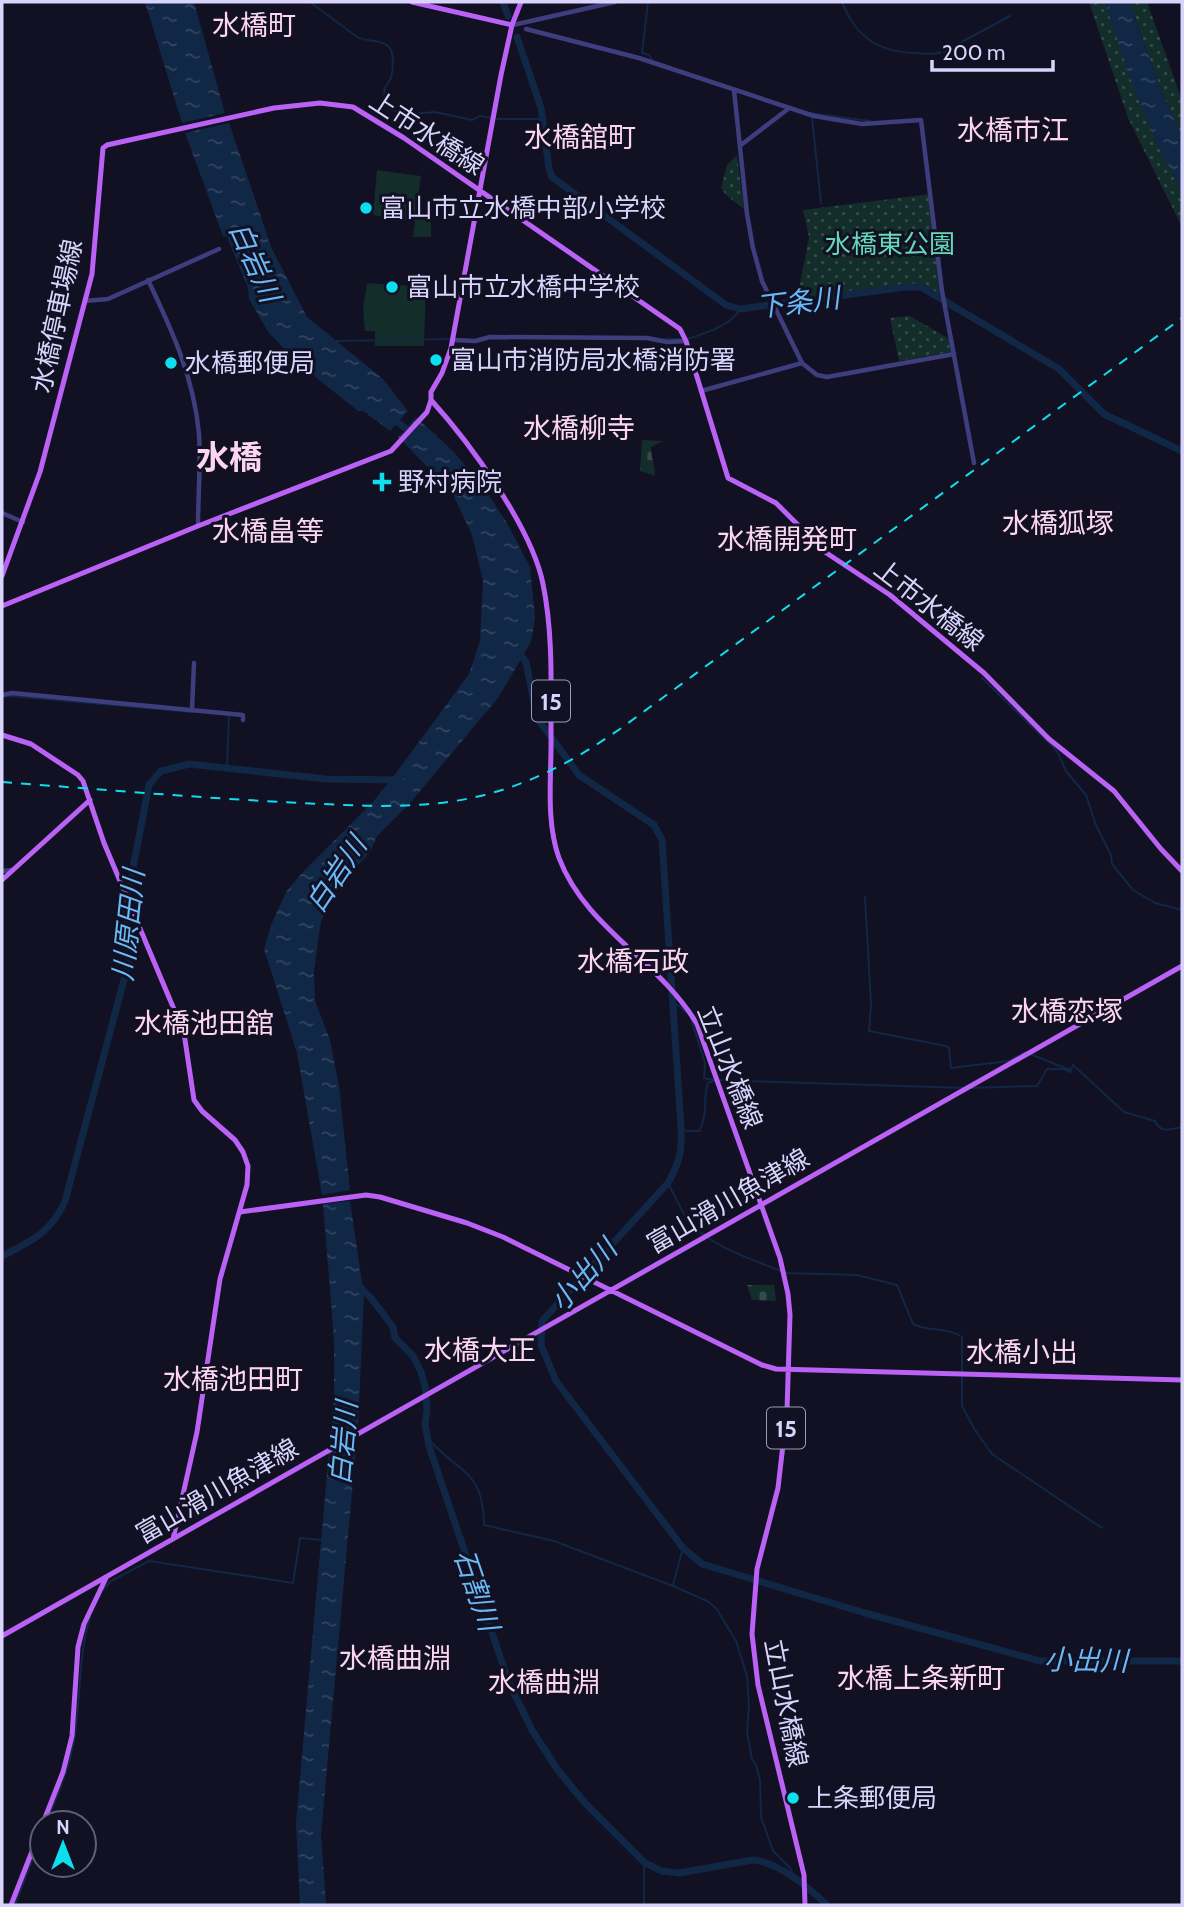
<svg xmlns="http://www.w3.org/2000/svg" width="1184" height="1907" viewBox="0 0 1184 1907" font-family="Cabin,'Noto Sans JP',sans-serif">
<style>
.grass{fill:url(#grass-dots)}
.cemetery{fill:url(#cemetery-stones)}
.garden{fill:#132d2b}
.water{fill:url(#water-ripples)}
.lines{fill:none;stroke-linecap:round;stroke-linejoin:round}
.stream{stroke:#112746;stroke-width:2}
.river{stroke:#112746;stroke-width:7}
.minor{stroke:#3e3e7f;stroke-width:4.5}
.major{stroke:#ba62f5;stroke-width:5}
.rail{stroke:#0fdeee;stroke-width:2;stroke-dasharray:10 9;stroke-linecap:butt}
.poi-dot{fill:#0fdeee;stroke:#121023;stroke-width:2.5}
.labels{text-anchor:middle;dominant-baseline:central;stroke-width:6;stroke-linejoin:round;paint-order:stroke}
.shield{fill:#121023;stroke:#9d99bb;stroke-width:2}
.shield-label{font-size:24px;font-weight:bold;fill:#d8d4fc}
.street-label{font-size:26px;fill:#d8d4fc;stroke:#121023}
.poi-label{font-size:26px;fill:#d8d4fc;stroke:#121023;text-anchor:start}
.park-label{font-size:26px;fill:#65d8b8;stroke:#121023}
.neighbourhood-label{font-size:28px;fill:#fcd6f0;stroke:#121023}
.water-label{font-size:28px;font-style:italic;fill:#69b9f6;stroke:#121023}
.district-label{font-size:33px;font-weight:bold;fill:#fcd6f0;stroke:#121023}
</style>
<defs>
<pattern id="grass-dots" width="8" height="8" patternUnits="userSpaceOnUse" patternTransform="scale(1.75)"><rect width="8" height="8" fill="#132d2b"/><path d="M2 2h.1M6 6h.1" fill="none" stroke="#354b4b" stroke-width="1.8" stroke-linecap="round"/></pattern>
<pattern id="cemetery-stones" width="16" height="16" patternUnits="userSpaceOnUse" patternTransform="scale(1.75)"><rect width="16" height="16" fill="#132d2b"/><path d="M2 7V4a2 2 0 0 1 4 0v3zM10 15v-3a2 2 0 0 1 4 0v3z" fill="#354b4b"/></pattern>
<pattern id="water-ripples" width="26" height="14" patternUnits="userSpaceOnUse" patternTransform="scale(1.75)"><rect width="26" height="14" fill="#112746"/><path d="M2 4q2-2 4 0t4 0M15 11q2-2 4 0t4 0" fill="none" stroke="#334562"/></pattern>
</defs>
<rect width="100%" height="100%" fill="#121023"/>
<path class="grass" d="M1089,2H1105L1157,144L1182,192V227L1128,118Z
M1129,2H1147L1182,100V136L1163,95Z
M737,155L744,209L726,195L721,188L727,165Z
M930,194L940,293L934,294L921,287H906L797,300L809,237L803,210Z
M910,316L948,338L951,352L899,361L890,318Z"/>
<path class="cemetery" d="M642,440L663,441L651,447C651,458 655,465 655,476L640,471Z
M747,1285H774L776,1301L752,1300Z"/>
<path class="garden" d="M377,170L421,176L415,218L431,220V237H413L415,221L373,215Z
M367,283L426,287L424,346H375V331H365L363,309Z"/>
<path class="water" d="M145,2H194L225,113L182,123Z
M1105,2H1129L1163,95L1182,136V192L1157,144L1129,75Z
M229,123L272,249L307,317L383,379L408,411L390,431L363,411H358L298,363L269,333L249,299L248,288L227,237L223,236L185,133Z
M416,417L454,452L484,488L507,523L530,567L535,618L531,642L498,698L410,803L377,836L370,852L336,890L321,921L314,971L315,1001L330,1040L339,1086L350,1190L322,1195L297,1053L264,949L271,925L286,892L301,874L373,802L393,777L469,674L480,641L483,581L472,535L452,492L398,437Z
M350,1201L364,1296L358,1426L321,1834L326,1905H300L296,1823L334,1395V1339L323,1204Z"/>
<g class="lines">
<path class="stream" d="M310,2L357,37C366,42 380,39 388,46C395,52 393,70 391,78C390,81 386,85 385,88C381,99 392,110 401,115L435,112L472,120L480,116L498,119H543
M648,2L642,53L649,55L652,60
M842,2C856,37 878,52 915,53C924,54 933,55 943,52L1010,16
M810,113L870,121
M812,117L821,203
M663,339H679
M688,339C705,333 731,326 740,309
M334,341L451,339
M982,678L1057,751L1066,771L1086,795L1096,825L1111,855L1112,864L1133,890L1155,903L1182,910
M2,697L10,696L192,712
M227,768L229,715
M865,897L871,1004L869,1031L946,1046L949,1048L951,1068L1009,1061L1025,1052
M674,1004L680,1006L685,1012
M691,1019L705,1063L704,1078L714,1080
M1030,1054L1070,1070
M969,1088L1037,1086L1047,1069H1064L1070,1072L1073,1065L1124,1112L1155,1121C1161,1134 1170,1129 1182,1127
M681,1127L687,1131H699C709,1112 702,1101 708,1083L715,1080L964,1088
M668,1183C674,1194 679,1206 686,1217C705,1245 751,1259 781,1271
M786,1273L857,1275L897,1285L913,1324C928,1332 948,1327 962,1337V1371
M962,1377V1406L975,1430L992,1454L1102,1528
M427,1437C457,1474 483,1467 484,1525L554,1541L673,1586L707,1601L716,1608L736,1641L747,1676L749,1705L747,1732L752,1759L756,1765L760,1780L761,1817L773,1851L791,1869L794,1879
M673,1585L683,1548
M103,1590L111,1581L149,1561L293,1583L300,1538L321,1540
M47,1823C57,1796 69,1769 74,1741C81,1699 78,1657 90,1617
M644,1862V1905
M15,1905L42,1835"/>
<path class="river" d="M503,2L508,16
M517,37L541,108L549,169L552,177L726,305L740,309L906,287H921L1059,369L1104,414L1182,451
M392,418L413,434
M518,652L526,662L537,718L579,775L654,825L662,840L681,1127C682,1152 680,1161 668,1183L542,1321L541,1345L556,1381L683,1548L702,1564L865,1613L1040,1661H1182
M2,1256C30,1242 52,1232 65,1201L129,961L125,909L149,785L161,771L189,764L326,779L400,780
M358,1285L372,1299L393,1327L395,1338L413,1356L421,1372L425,1386L427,1410L425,1424L429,1446L509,1683L532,1730L557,1769L585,1803L644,1862L661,1871L679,1873L753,1860C779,1862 808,1887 827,1905"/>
<path class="minor" d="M513,25L615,2
M526,29L639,58L814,116L862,124L921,120L942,291L974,463
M734,90L747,214L753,248L762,281L802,363L817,375L827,377L954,354
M741,145L788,109
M148,280C172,330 194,378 199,434C201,464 198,495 198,526
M85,301L108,299L219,249
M453,340L475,341L490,337L647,338L667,342L686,341
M701,391L802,363
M2,513L23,522
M2,695L12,693L243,715V720
M192,710L194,663
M2,871L12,870"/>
<path class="major" d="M412,2L512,25
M431,400C470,443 532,528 543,584C553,633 551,683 551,732C552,773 545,819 559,858C586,929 659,960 697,1024L780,1258L788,1294L790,1315L787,1410L778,1488L757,1569L752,1634L758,1685L804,1875L805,1905
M2,576L40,472L92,274L103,148L107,145L274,108L320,103L353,107L404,138L680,329L686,341L728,478L776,503L825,552L890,595L984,673L1049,739L1114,791L1161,849L1182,871
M2,606L198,526L391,451L427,412L431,400V392L442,373L451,348L501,75L512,25L521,2
M2,735L31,744L78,775L83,781L104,843L184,1033L194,1100L202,1111L235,1140L243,1152L248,1166L247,1185L220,1279L197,1432L173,1539
M2,880L90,800
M240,1212L366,1195L380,1197L467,1223L503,1237L762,1365L776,1369L1182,1380
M2,1636L1182,966
M43,1823L63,1772L72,1736L78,1647L84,1624L106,1578
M11,1905L42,1826"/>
<path class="rail" d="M2,782C95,789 188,797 282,802C350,805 421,812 488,794C537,781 578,758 620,729L1182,318"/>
</g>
<g class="poi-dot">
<circle cx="366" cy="208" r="7"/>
<circle cx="392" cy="287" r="7"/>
<circle cx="436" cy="360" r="7"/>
<circle cx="171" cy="363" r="7"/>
<path d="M378.5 471.5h7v7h7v7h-7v7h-7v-7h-7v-7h7z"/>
<circle cx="793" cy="1798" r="7"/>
</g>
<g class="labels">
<g class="shield">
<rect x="532" y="680.5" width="38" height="41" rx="5"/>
<rect x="767" y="1407.5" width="38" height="41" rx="5"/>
</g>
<g class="shield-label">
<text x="551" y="701">15</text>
<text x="786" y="1428">15</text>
</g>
<g class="street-label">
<text transform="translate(427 133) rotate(33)">上市水橋線</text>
<text transform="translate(57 316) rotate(-78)">水橋停車場線</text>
<text transform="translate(929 605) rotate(38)">上市水橋線</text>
<text transform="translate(730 1067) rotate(68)">立山水橋線</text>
<text transform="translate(728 1201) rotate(-30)">富山滑川魚津線</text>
<text transform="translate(217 1491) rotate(-30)">富山滑川魚津線</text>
<text transform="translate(786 1703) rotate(79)">立山水橋線</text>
</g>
<g class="poi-label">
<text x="380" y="208">富山市立水橋中部小学校</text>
<text x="406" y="287">富山市立水橋中学校</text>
<text x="450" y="360">富山市消防局水橋消防署</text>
<text x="185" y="363">水橋郵便局</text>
<text x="398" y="482">野村病院</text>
<text x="807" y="1798">上条郵便局</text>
</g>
<g class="park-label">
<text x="890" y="244">水橋東公園</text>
</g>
<g class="neighbourhood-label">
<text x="254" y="25">水橋町</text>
<text x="1013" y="130">水橋市江</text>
<text x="580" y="137">水橋舘町</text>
<text x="579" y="428">水橋柳寺</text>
<text x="1058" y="523">水橋狐塚</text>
<text x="268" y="531">水橋畠等</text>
<text x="787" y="539">水橋開発町</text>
<text x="633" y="961">水橋石政</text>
<text x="1067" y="1011">水橋恋塚</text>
<text x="204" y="1023">水橋池田舘</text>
<text x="480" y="1350">水橋大正</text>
<text x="1022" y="1352">水橋小出</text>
<text x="233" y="1379">水橋池田町</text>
<text x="395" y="1658">水橋曲淵</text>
<text x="921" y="1678">水橋上条新町</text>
<text x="544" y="1682">水橋曲淵</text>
</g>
<g class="water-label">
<text transform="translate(255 262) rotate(66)">白岩川</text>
<text transform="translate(798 302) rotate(-7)">下条川</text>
<text transform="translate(336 874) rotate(-56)">白岩川</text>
<text transform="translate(128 925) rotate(-84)">川原田川</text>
<text transform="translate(583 1275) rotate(-48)">小出川</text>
<text transform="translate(343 1443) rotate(-85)">白岩川</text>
<text transform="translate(477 1590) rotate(71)">石割川</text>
<text transform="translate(1086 1660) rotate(1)">小出川</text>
</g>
<g class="district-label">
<text x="229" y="457">水橋</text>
</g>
</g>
<rect width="1184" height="1907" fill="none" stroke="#d8d4fc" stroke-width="7"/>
<g transform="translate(63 1844)"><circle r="33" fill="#121023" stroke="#615e7a" stroke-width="2"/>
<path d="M0-5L12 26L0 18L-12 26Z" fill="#0fdeee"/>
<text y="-10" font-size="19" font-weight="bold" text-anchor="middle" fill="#d8d4fc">N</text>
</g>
<path d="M932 60v10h121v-10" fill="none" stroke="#d8d4fc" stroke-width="3.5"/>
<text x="942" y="60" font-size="21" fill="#d8d4fc" stroke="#121023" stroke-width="5" paint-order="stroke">200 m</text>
</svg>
